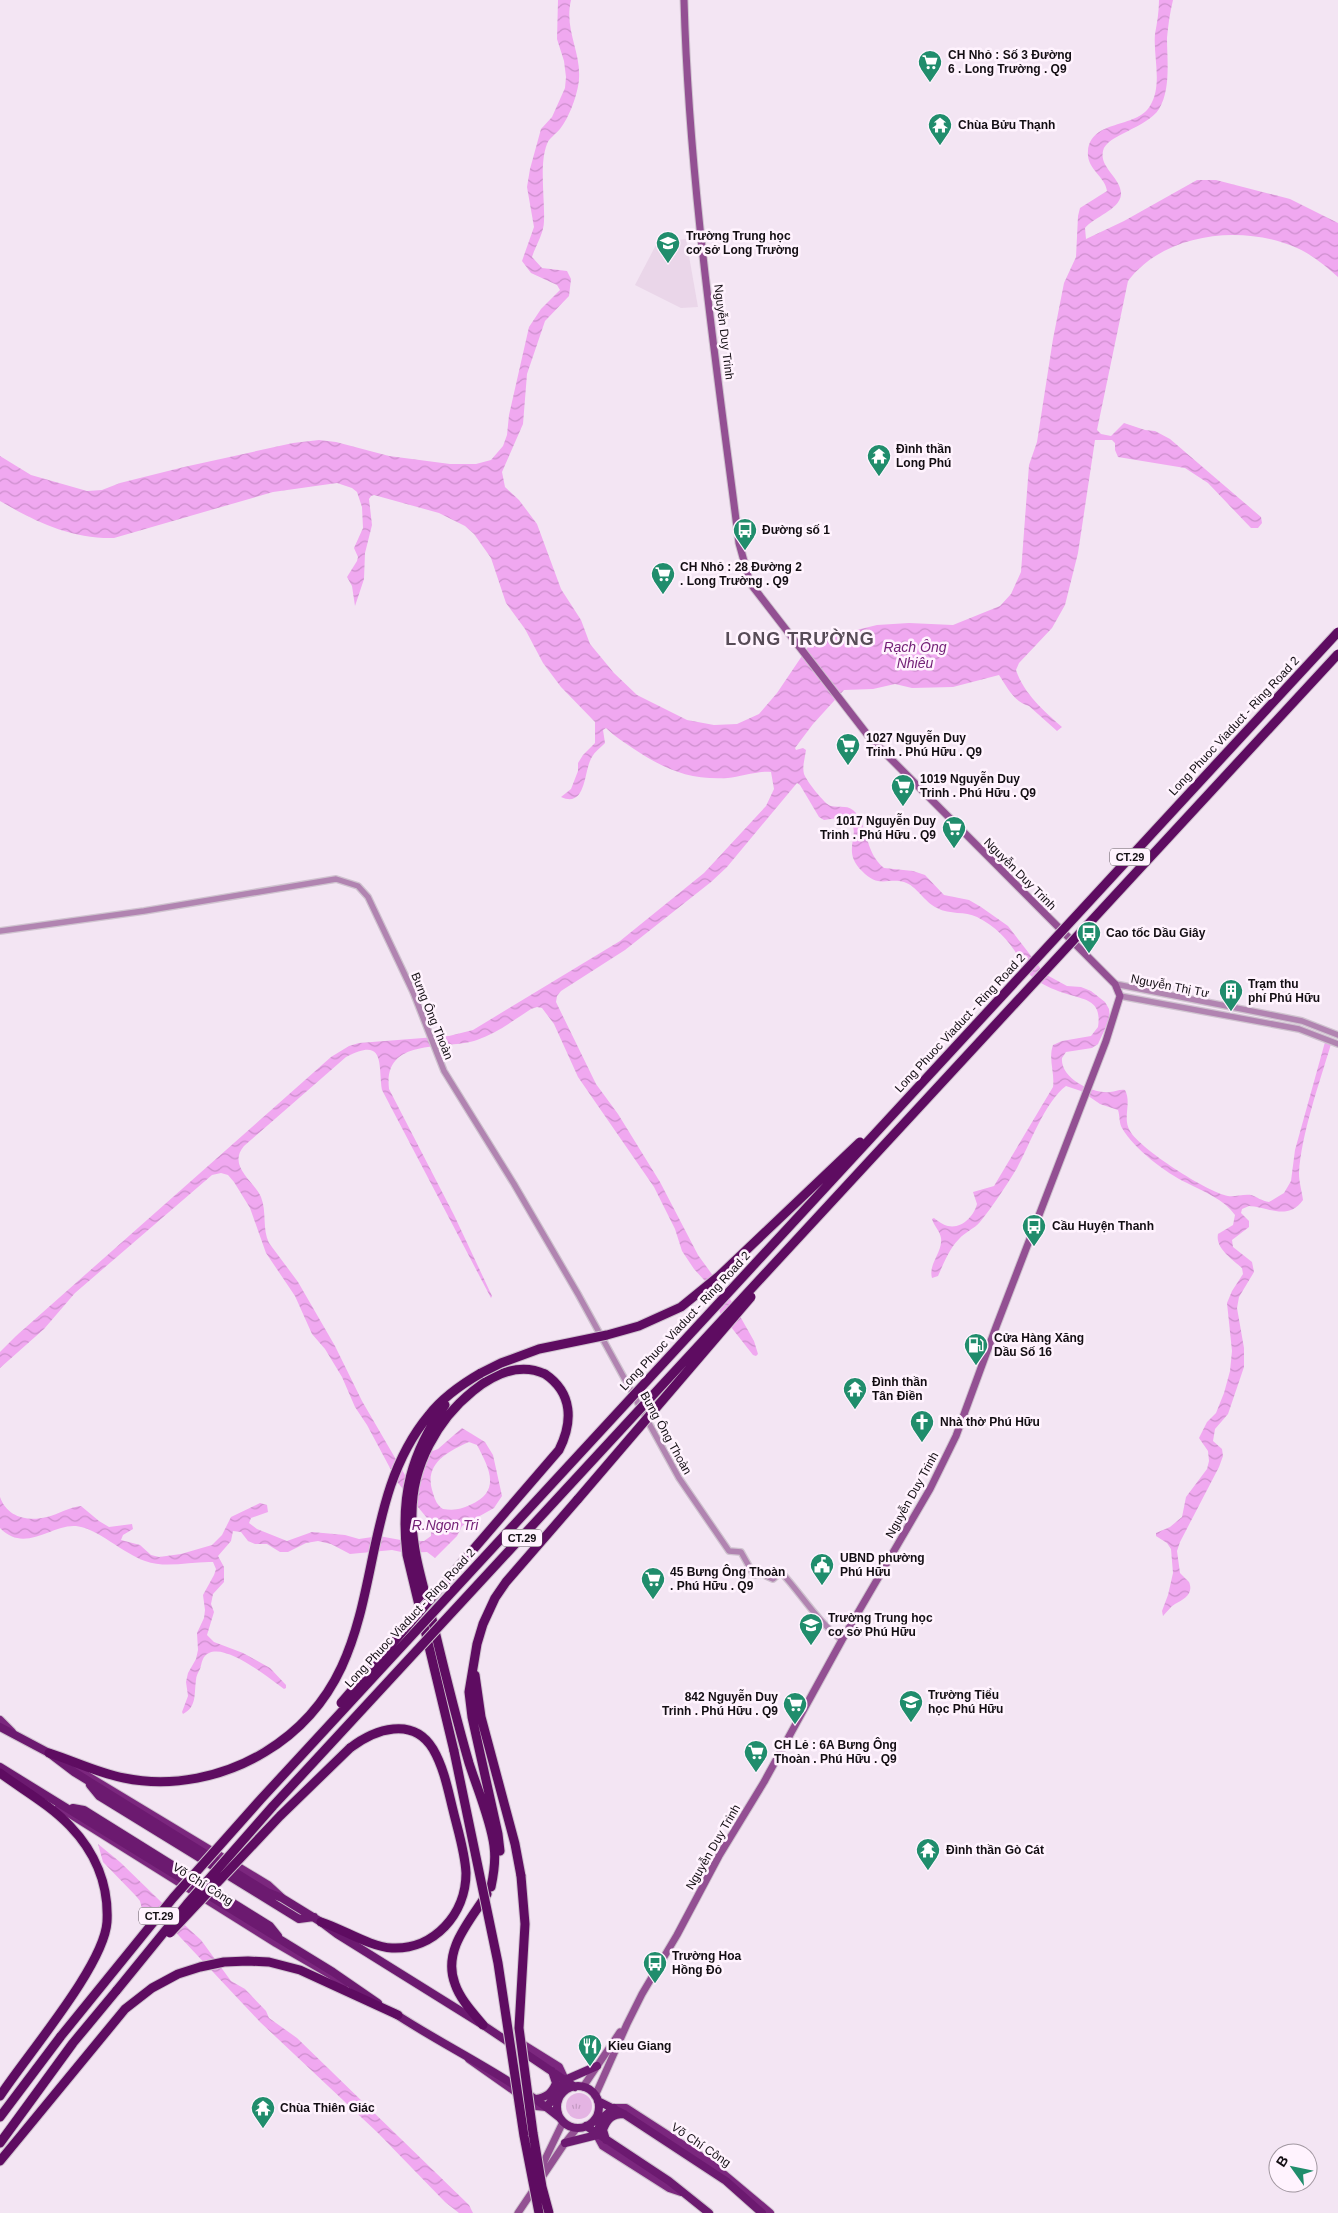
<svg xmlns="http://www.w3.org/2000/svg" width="1338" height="2213" viewBox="0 0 1338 2213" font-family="Helvetica,sans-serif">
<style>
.built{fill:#ead6e9}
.grass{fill:url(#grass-tufts)}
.water{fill:url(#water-waves);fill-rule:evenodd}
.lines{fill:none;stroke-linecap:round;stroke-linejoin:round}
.tertiary-casing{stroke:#cfc3cf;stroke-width:8}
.secondary-casing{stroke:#cfc3cf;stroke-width:9}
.primary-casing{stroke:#cfc3cf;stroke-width:10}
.trunk-casing{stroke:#cfc3cf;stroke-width:10}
.motorway-casing{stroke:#cfc3cf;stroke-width:11}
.tertiary{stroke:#b184b1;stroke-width:5.5}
.secondary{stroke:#935093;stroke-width:7}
.primary{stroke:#7b277e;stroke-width:8}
.trunk{stroke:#6c1a70;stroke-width:8}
.motorway{stroke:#5e0c61;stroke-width:9}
.motorway-bridge-casing{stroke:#cfc3cf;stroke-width:11;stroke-linecap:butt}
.motorway-bridge{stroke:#5e0c61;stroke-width:9}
.labels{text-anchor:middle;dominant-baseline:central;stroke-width:5;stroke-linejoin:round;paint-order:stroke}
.shield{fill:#fff3fe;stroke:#5a535a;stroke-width:1}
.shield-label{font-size:11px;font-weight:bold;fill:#130e13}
.poi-label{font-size:12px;font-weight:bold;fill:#130e13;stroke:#fff3fe;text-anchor:start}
.street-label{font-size:12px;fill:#130e13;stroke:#fff3fe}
.water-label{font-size:14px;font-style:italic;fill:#742177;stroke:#fff3fe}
.district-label{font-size:18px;font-weight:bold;letter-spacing:1px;fill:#574c57;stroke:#fff3fe}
</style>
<defs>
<pattern id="grass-tufts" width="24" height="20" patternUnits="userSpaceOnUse" patternTransform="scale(1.25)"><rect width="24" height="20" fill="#e4b4e3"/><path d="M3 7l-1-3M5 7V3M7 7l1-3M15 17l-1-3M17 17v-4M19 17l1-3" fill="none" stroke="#c39ac2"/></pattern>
<pattern id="water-waves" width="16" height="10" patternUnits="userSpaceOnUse" patternTransform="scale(1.25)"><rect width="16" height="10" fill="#f0a8f0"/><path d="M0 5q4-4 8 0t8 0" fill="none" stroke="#cd8fcd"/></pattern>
</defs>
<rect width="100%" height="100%" fill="#f3e5f3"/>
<path class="built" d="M686,239L698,307L681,308L635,285L657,243Z"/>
<path class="grass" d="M566 2106a13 13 0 1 1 26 0a13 13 0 1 1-26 0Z"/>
<path class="water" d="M558,0H571C564,30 581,51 579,79C578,94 569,118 560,129C556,134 549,138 547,144C539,164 545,199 544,221C544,233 536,245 532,257L542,268L567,271L571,279L569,296L545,321L527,374L523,424L502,472L505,487L519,500L537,524L561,589L581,620L590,644L614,673L637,695L687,720L714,725L737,724L759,714L777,693L808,647L832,636L877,625L909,623L953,625L1000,606L1011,594L1021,572L1029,465L1037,442L1053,339L1064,283L1076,257L1078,216L1080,208L1107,191C1105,176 1086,169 1088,151C1091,119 1136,129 1150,106C1163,85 1153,57 1155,34C1157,23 1159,12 1159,0H1173C1170,12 1168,26 1167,38C1167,60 1171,89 1159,109C1147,128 1106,135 1103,151C1099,168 1122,178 1121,195C1119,210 1094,217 1085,228L1086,239L1124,221L1197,180H1216L1290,199L1338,223V277C1325,266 1313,255 1297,248C1244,224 1165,232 1128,281L1097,430L1101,434L1111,436L1124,423L1145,430L1155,431L1170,439L1261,517L1262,523L1258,528H1251L1208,483L1185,468L1118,457L1115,450V443L1112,440H1095L1078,553L1065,605L1052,628L1019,663L1016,670C1024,694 1044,711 1062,727L1057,731L1029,706C1014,702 1007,687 999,675L953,687L912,688L895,684L873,689L844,690L813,724L795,748L796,750L803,748L806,750C805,758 802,766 804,774C806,780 825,805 831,806C840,808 849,804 856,813C869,831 865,852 884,868L913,871L925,875L944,895L969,900L981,907L1008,926L1045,974L1067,986L1081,987L1091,991L1105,1002L1109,1009L1110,1018L1098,1044L1092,1048L1066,1052L1062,1058C1060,1078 1092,1094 1110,1092C1116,1092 1119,1089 1125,1090C1132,1103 1122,1118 1130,1131C1140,1149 1207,1192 1228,1196C1235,1197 1243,1194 1251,1195C1257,1197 1262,1201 1269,1202L1284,1193L1291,1181L1295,1150L1325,1042L1331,1044C1320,1081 1301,1135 1299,1173C1299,1183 1302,1191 1303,1200C1288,1222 1265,1206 1249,1206L1242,1209L1241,1213L1249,1221V1227L1232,1240L1233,1247L1252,1262L1254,1272L1239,1297L1237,1308L1244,1348V1367L1228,1414L1215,1429L1213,1441L1222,1449L1223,1456L1219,1467L1180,1542L1177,1551L1180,1573L1189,1582C1194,1594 1184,1599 1175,1604C1170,1607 1167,1612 1163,1616L1162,1611L1168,1595L1173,1573L1171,1549L1167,1543L1156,1536V1533L1170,1527L1182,1517L1186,1497L1207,1469L1209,1461L1208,1451L1199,1438L1207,1422L1216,1413L1224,1393L1230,1371L1232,1351L1227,1303L1232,1291L1243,1274L1242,1268C1232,1259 1215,1248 1218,1234L1233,1225L1235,1215C1224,1199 1204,1192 1187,1183C1166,1173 1134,1149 1122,1128C1119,1123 1120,1116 1118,1110L1100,1104L1081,1091L1066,1086C1046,1100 1029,1146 1017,1168C1007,1185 992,1207 980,1222C974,1229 965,1232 959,1239C949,1249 944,1263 938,1276L932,1278C928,1264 943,1252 941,1238C940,1231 934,1226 932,1219L934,1218C938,1221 943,1225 948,1226C962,1229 974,1216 977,1204L973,1192L994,1186L1053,1087C1055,1073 1048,1059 1053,1045L1062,1041L1091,1036L1098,1027C1102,1001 1087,1000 1067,994C1057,991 1045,986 1036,980C1028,975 1025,967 1020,959C1009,941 997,927 977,917C965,911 950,915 937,908C924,902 917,886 904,882C888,877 879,889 862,871C842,852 859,836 852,825C850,823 846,820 844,817L824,820L819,817L800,785L797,783L727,867L711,882L625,950L561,991L557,996L556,1002L596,1084L618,1114L660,1182L698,1255L732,1302L754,1341L758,1354L756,1356L753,1355L720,1313L716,1293L694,1269L682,1251L675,1229L654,1187L578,1077L554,1024L542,1008L537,1007L531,1009C514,1020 497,1033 477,1040C444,1051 383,1036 389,1089L454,1215L492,1296L491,1298L382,1090C378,1065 386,1036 346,1057L244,1146C227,1166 254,1181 261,1197C267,1212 262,1229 269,1243L298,1282L335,1346L362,1401L405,1475H410L430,1452L438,1449L462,1428L485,1442L493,1455L502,1496L494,1508L462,1526L457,1536L435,1558L427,1552L406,1553L392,1550L350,1554L331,1544L318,1541L306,1543L288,1552H280L267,1544H255L248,1541L241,1532L233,1531L231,1541L218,1556L224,1567V1582L213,1594L211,1604L214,1612L207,1635L214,1642L243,1653L270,1668L286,1685V1688L284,1689C269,1678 227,1644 209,1653C202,1656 202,1663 200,1669C198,1673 196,1676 196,1680C194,1694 197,1707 183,1714L182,1712L188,1696L186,1682L188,1673L196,1659L198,1650L197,1633L204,1618L205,1610L203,1595L214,1575L216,1569L213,1562C191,1561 167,1569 145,1561C124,1554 97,1528 76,1526C51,1524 25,1554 0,1528V1497C7,1517 27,1522 47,1517C59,1514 69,1507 81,1506L99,1521L109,1527L132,1524L133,1529L123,1535L121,1540L140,1545L151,1555L159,1557L181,1554L212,1545L222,1535L231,1517L260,1503L267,1505L268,1512L251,1518L249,1523L257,1529L287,1541L312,1532L345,1535L359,1539L379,1536L406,1541H424L431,1536V1529L427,1518L398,1483L367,1425L355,1407L342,1377L325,1349L312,1334L295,1296L266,1253L250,1208L234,1182L228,1175L221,1173L212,1175L75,1293L44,1329L0,1368V1352L16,1336L331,1057L349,1046L359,1043L449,1036L473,1030L620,941L704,873L766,806L774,789L771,772C761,770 740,777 728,778C689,780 666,770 634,749C624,742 614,736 606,728L603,730L605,743C599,749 593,753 590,761C584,775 585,808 561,797L571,789L578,771V763L583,755L595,743V722L561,687L543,663L525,629L506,603L491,558L474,534L465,526L439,513L374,495L371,496L369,499L372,525L365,553L364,579L355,606L352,586L347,577L357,561L358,557L354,548L363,528L362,507L357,492L352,488L337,483L273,492L114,538C71,539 36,522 0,501V456L31,475L87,491L102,490L120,483L184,467L293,443L319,440L336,442L389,456L450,464H476L491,460L503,446L507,435L509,415L529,327L541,309L560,290L557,285L531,273L522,261L534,227L527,187L530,169L541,129L552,117L565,88L566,77L564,61L557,39ZM469,1442L477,1445C489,1468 502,1491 470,1505C461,1509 454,1511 443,1509C437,1505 435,1500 433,1493C423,1465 446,1452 469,1442Z
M98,1844L120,1862L190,1930L201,1940L231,1981L245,1989L266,2011L269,2018L297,2038L469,2205L473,2213H459L445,2202L378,2133L260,2022L165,1921L142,1909L140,1901L136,1896L103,1862Z"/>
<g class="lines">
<g class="tertiary-casing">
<path id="tertiary" d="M0,931L144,911L336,879L358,886L368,897L413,992L444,1071L514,1184L578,1294L679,1478L729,1551L741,1552L754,1575L762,1574L773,1579L781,1572C802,1595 817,1621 842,1640
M1115,984L1302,1021L1338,1035
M1120,996L1299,1029L1338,1044"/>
</g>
<g class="secondary-casing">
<path id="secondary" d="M583,2087L620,2032
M595,2096L627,2024L642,1994L677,1935L719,1856L764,1782L842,1640L930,1489L956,1436L996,1327L1106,1041L1120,996L1115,984L870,738L750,583L739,543C716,362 689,182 684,0
M539,2172L563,2122
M518,2213L565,2143L577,2128"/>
</g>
<g class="primary-casing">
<path id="primary" d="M0,1720L12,1732
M66,1763L268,1885L281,1897
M59,1807L276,1943L345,1983
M505,2038L514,2039L559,2067L565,2080
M469,2059L536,2106L546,2107
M614,2108H626L708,2161L770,2213
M597,2135L603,2146L669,2188L681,2192"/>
</g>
<g class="trunk-casing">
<path id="trunk" d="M0,1727L49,1753L74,1772L267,1892L282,1898L321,1922L337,1934L483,2025L575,2087
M0,1767L333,1972L378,2003
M90,1785L99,1796L299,1919L314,1917
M73,1808L84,1810L270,1926L278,1936
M394,2013C449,2049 509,2076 560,2118
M557 2107a21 21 0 1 1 42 0a21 21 0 1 1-42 0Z
M536,2099C547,2097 552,2093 556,2083L552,2071
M598,2101L624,2114L726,2181L762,2213
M546,2107L558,2094L565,2080L597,2066
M586,2126L669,2181L709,2213
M597,2135L601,2119L614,2108
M606,2140L603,2130C607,2119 612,2114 624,2114
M565,2143L597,2135"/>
</g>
<g class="motorway-casing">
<path id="motorway" d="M445,1405C411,1453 400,1496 407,1555L454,1751
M475,1675L481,1717L515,1844L521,1876
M49,1753C74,1761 98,1773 124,1778C172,1788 224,1777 265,1752C399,1671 344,1517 429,1415C443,1397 462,1384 481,1373
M0,1773C23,1790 50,1805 70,1826C95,1852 109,1885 107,1922C104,1966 26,2056 0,2096
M500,1851L498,1834L472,1717L469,1692L477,1644L483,1624L495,1598L506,1582L578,1499
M491,1887C494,1873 496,1860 494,1846C491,1821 477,1788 469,1763C456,1718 445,1673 434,1627C425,1590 411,1551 412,1513C412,1466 437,1420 473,1391C494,1374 519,1362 545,1374
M321,1922C343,1929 370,1947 392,1948C434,1950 466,1914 466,1873C465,1852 458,1831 453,1810C448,1790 444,1768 433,1749C413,1716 375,1729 350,1748
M483,2025C473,2013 460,1999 455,1984C442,1950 470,1921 487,1894
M0,2117L61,2036
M0,2143L73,2043L117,1990
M0,2161L125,2009L152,1988L178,1974L200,1967L224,1962L248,1961L269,1962L300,1970L398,2015"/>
</g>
<use href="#tertiary" class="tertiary"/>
<use href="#secondary" class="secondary"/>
<use href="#primary" class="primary"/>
<use href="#trunk" class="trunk"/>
<use href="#motorway" class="motorway"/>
<g class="motorway-bridge-casing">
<path id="motorway-bridge" d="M481,1373L501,1363L539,1349L607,1335L639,1326L681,1307L719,1276L860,1142
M578,1499L751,1297
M341,1703L559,1450C573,1422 573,1393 545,1374
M454,1751L498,1963L524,2136L539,2213
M521,1876L525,1924L519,2028L533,2133L542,2187L549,2213
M170,1933L280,1816L350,1748
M117,1990L187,1904L273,1806L1338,654
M61,2036L173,1898L261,1799L1338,632"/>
</g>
<use href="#motorway-bridge" class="motorway-bridge"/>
</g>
<defs>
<g id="supermarket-pin" transform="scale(1.25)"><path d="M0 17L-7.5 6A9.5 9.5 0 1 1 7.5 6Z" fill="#208d6c" stroke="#fff3fe"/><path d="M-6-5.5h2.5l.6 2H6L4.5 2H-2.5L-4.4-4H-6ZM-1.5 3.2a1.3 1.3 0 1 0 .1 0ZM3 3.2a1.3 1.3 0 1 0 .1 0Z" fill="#fff"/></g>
<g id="temple-pin" transform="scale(1.25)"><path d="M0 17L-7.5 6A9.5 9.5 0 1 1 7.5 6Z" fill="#208d6c" stroke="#fff3fe"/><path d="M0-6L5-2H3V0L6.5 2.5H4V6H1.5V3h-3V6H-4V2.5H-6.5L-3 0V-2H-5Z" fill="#fff"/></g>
<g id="school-pin" transform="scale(1.25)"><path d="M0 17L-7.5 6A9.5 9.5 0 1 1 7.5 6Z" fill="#208d6c" stroke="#fff3fe"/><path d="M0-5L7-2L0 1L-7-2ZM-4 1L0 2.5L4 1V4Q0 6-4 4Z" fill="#fff"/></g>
<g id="bus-pin" transform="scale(1.25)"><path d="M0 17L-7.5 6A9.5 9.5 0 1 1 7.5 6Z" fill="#208d6c" stroke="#fff3fe"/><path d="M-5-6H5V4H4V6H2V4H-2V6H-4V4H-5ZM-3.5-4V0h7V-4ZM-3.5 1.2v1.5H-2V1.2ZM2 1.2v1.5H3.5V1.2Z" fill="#fff"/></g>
<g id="building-pin" transform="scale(1.25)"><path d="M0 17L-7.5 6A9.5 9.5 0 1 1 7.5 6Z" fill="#208d6c" stroke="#fff3fe"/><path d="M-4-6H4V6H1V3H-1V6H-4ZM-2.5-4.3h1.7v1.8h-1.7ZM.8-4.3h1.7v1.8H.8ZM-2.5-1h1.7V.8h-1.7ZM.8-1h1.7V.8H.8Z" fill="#fff"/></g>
<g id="fuel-pin" transform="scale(1.25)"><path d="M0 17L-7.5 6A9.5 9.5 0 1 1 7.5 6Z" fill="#208d6c" stroke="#fff3fe"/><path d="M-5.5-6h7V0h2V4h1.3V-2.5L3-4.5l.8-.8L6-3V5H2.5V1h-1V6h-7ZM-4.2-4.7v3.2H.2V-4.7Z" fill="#fff"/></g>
<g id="church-pin" transform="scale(1.25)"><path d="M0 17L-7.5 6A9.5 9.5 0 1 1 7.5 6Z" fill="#208d6c" stroke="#fff3fe"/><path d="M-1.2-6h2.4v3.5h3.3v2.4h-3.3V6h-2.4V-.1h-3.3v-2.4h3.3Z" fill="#fff"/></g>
<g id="civic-pin" transform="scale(1.25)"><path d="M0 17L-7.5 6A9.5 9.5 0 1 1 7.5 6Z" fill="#208d6c" stroke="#fff3fe"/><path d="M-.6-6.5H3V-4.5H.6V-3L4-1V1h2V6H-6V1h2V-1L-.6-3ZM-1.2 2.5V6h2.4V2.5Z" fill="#fff"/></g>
<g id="restaurant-pin" transform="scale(1.25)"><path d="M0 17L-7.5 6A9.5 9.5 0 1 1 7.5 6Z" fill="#208d6c" stroke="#fff3fe"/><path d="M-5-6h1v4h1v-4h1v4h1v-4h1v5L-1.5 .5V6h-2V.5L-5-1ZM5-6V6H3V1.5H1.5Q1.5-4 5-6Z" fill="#fff"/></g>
</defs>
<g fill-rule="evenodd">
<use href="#supermarket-pin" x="930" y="62"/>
<use href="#temple-pin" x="940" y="125"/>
<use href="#school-pin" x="668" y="243"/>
<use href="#temple-pin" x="879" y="456"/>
<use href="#bus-pin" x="745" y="530"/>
<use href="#supermarket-pin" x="663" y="574"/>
<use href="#supermarket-pin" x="848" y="745"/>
<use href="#supermarket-pin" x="903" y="786"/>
<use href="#supermarket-pin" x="954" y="828"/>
<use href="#bus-pin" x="1089" y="933"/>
<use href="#building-pin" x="1231" y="991"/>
<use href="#bus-pin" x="1034" y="1226"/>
<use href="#fuel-pin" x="976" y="1345"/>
<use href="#temple-pin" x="855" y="1389"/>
<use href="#church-pin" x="922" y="1422"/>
<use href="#civic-pin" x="822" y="1565"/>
<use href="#supermarket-pin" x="653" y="1579"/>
<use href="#school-pin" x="811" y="1625"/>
<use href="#school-pin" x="911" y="1702"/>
<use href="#supermarket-pin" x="795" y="1704"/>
<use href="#supermarket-pin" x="756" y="1752"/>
<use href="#temple-pin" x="928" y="1850"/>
<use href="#bus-pin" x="655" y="1963"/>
<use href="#restaurant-pin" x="590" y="2046"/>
<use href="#temple-pin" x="263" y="2108"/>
</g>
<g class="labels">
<g class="shield">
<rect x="1110" y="848.5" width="40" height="17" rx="4"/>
<rect x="502" y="1529.5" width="40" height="17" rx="4"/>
<rect x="139" y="1907.5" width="40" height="17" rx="4"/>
</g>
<g class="shield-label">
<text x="1130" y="857">CT.29</text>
<text x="522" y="1538">CT.29</text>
<text x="159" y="1916">CT.29</text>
</g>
<g class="poi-label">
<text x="948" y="55">CH Nhỏ : Số 3 Đường<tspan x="948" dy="14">6 . Long Trường . Q9</tspan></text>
<text x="958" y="125">Chùa Bửu Thạnh</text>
<text x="686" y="236">Trường Trung học<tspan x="686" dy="14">cơ sở Long Trường</tspan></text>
<text x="896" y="449">Đình thần<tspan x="896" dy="14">Long Phú</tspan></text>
<text x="762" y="530">Đường số 1</text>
<text x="680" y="567">CH Nhỏ : 28 Đường 2<tspan x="680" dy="14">. Long Trường . Q9</tspan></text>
<text x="866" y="738">1027 Nguyễn Duy<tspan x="866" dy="14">Trinh . Phú Hữu . Q9</tspan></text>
<text x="920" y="779">1019 Nguyễn Duy<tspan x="920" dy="14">Trinh . Phú Hữu . Q9</tspan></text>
<text x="936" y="821" text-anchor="end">1017 Nguyễn Duy<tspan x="936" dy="14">Trinh . Phú Hữu . Q9</tspan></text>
<text x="1106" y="933">Cao tốc Dầu Giây</text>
<text x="1248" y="984">Trạm thu<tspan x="1248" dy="14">phí Phú Hữu</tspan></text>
<text x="1052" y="1226">Cầu Huyện Thanh</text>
<text x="994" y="1338">Cửa Hàng Xăng<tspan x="994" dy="14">Dầu Số 16</tspan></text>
<text x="872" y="1382">Đình thần<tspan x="872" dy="14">Tân Điền</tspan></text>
<text x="940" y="1422">Nhà thờ Phú Hữu</text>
<text x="840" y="1558">UBND phường<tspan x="840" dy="14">Phú Hữu</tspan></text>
<text x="670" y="1572">45 Bưng Ông Thoàn<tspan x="670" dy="14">. Phú Hữu . Q9</tspan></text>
<text x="828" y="1618">Trường Trung học<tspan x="828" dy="14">cơ sở Phú Hữu</tspan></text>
<text x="928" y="1695">Trường Tiểu<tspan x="928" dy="14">học Phú Hữu</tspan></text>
<text x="778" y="1697" text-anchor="end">842 Nguyễn Duy<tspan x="778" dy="14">Trinh . Phú Hữu . Q9</tspan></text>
<text x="774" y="1745">CH Lẻ : 6A Bưng Ông<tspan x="774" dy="14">Thoàn . Phú Hữu . Q9</tspan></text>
<text x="946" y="1850">Đình thần Gò Cát</text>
<text x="672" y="1956">Trường Hoa<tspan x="672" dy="14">Hồng Đỏ</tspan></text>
<text x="608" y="2046">Kieu Giang</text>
<text x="280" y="2108">Chùa Thiên Giác</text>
</g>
<g class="street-label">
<text transform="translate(724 332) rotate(83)">Nguyễn Duy Trinh</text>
<text transform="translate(1234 726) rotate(-47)">Long Phuoc Viaduct - Ring Road 2</text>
<text transform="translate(1020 874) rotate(45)">Nguyễn Duy Trinh</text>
<text transform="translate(1170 986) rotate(11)">Nguyễn Thị Tư</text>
<text transform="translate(432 1016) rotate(68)">Bưng Ông Thoàn</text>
<text transform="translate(960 1023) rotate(-47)">Long Phuoc Viaduct - Ring Road 2</text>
<text transform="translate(685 1321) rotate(-47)">Long Phuoc Viaduct - Ring Road 2</text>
<text transform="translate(666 1433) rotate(61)">Bưng Ông Thoàn</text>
<text transform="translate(912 1495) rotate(-61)">Nguyễn Duy Trinh</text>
<text transform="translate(410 1618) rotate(-47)">Long Phuoc Viaduct - Ring Road 2</text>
<text transform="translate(713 1847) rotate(-60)">Nguyễn Duy Trinh</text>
<text transform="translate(203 1884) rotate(32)">Võ Chí Công</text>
<text transform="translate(701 2145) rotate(34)">Võ Chí Công</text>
</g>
<g class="water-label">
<text x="915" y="647">Rạch Ông<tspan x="915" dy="16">Nhiêu</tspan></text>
<text x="445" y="1525">R.Ngọn Tri</text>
</g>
<g class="district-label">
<text x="800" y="639">LONG TRƯỜNG</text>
</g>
</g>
<g transform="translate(1293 2168) rotate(303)"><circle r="24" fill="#fff3fe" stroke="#a197a0"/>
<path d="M0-4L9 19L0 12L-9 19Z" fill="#208d6c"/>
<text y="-8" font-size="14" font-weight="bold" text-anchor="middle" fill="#130e13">B</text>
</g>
</svg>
